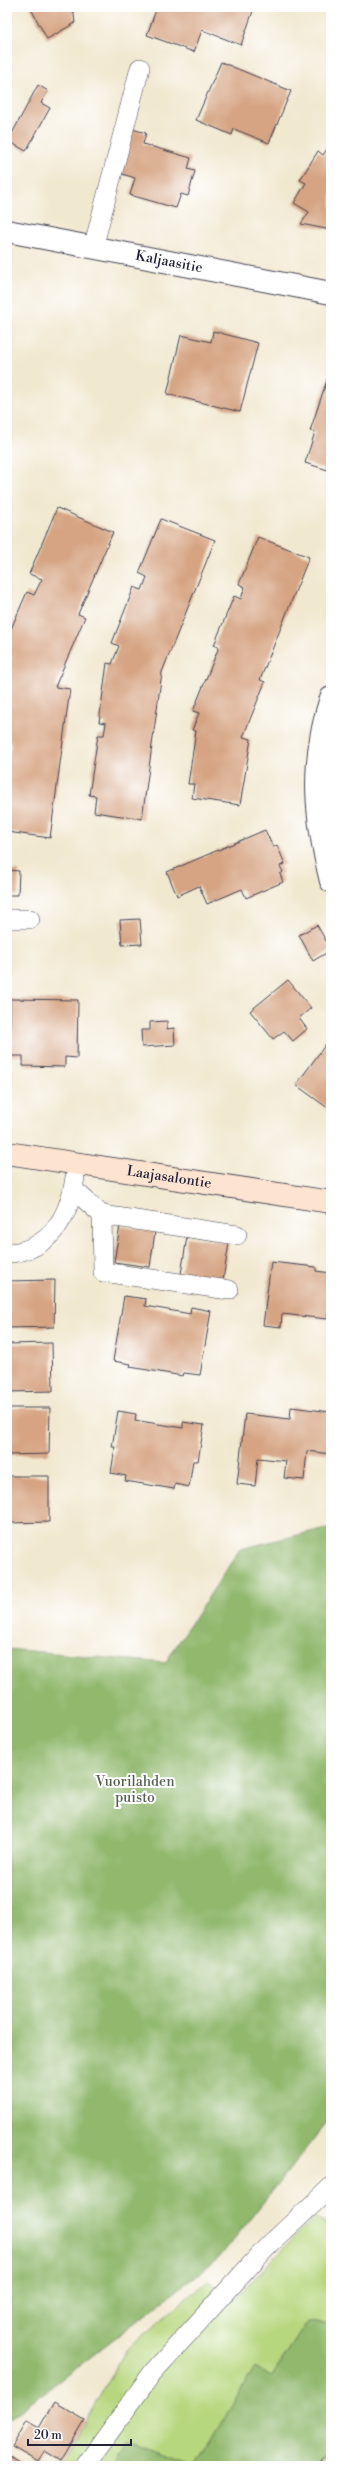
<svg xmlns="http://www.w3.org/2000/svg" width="338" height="2473" viewBox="0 0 338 2473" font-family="'Libre Bodoni',serif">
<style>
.green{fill:#b7d77e;stroke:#6c7c5c}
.forest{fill:#91b86d;stroke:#5a6d54}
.building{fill:#d6a483}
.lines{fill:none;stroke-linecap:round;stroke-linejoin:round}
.lane-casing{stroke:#414051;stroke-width:20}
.street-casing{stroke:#414051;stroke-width:24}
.secondary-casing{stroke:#414051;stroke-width:24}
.lane{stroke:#fff;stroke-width:19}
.street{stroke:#fff;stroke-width:22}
.secondary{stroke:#fde4d1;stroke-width:22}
.labels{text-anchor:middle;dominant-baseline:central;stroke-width:4;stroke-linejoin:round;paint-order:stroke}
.street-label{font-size:14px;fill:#22223b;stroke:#fff}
.park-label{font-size:14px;fill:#566152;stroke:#fff}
</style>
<rect width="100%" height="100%" fill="#fff"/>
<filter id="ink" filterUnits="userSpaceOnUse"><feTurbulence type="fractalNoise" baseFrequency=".025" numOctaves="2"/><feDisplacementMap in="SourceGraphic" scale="8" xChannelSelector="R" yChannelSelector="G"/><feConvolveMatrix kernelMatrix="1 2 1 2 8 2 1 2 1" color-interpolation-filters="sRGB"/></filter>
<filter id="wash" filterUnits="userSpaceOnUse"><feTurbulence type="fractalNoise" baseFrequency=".012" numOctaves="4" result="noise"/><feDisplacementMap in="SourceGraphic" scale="16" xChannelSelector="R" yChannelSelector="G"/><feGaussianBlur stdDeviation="0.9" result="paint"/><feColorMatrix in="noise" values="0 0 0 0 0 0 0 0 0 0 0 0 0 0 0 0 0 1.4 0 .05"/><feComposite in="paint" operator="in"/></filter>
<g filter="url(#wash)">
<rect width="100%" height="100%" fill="#f1e8d0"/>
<path class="green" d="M313,2217L331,2227V2324L308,2321L271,2377L255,2367L196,2466H60L126,2350L208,2280L234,2300Z"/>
<path class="forest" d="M331,1527V2117L219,2258L7,2421V1649L165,1663L240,1549Z
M308,2321L331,2324V2466H196L255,2367L271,2377Z
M124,2443L190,2466H110Z"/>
<g id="blocks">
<path class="building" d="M30,7H73L75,23L47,39Z
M157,7H244L253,11L241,45L202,30L194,52L147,35Z
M221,62L291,91L269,143L234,129L232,135L196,120Z
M38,85L48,91L41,103L50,108L26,151L8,141Z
M132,129L146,133L143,144L191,158L188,169L195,171L188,196L181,194L176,208L130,195L135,178L119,173Z
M331,143V230L301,224L309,212L294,203L306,183L300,180L318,151L323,155Z
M213,331L258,343L240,412L167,394L181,335L211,342Z
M331,368V471L305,463L315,432L310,431Z
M57,508L113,532L78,614L85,617L55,687L70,689L50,838L7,832V757H9L11,742L7,741V720L12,681H7V671L12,658L7,656V638L27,592L34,595L42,579L29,574Z
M161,519L215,540L162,672L142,819L94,812L96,796L89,795L98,735H104L106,723L99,722L107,663L112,664L119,646L112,643L134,587L142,590L147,577L139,573Z
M258,537L309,557L260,680L265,682L243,737L251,739L240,805L192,798L194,784H188L196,731L192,730L199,713L193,711L219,647L214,645L234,596L241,599L245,587L239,584Z
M265,830L273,847L277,845L285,864L280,866L283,872L280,874L283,882L246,898L242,889L207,904L199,886L177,896L167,872Z
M7,870L19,871L18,895H7Z
M140,919L142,944L122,945L120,920Z
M317,925L331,950L313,961L299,935Z
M288,980L311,1008L299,1018L307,1029L293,1041L284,1031L273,1039L250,1011Z
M10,999L78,1000L77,1058L65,1057V1067L23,1066V1056H10Z
M167,1021V1029L174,1028L175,1045L142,1047L141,1030H150V1022Z
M331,1037V1106L329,1109L296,1085Z
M120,1226L155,1232L150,1267L114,1262Z
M187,1237L229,1243L223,1280L181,1274Z
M271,1262L316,1267V1271L331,1273V1301L327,1319L282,1314L281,1327L263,1325Z
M55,1280L54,1327L7,1328V1281Z
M124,1296L146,1299L145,1306L185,1313L190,1314L191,1307L211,1311L200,1375L184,1373L183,1376L130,1367L131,1364L113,1361Z
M52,1343L53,1391L7,1392V1344Z
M291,1407L331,1412V1454L307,1451L304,1480L284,1478L286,1461L258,1458L255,1486L237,1484L245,1414L290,1419Z
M7,1408H50L49,1454L7,1455Z
M118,1411L136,1414L135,1420L140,1421L183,1428V1422L204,1425L198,1461H193L189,1487L175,1484L174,1489L125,1481L126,1476L111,1473L115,1447H112Z
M7,1476H49V1522L7,1523Z
M54,2402L85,2420L61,2461L45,2451L38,2462L12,2447L27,2421L39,2428Z
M331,2448V2466H323L319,2462Z
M7,2455L26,2466H7Z"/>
</g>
</g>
<g filter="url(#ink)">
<use href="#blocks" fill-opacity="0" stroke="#414051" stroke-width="1"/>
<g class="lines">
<g class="lane-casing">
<path id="lane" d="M93,248L140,68
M7,919H30
M73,1189L102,1215L237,1235
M102,1215L103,1272L229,1290
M7,1253C49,1252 70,1216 75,1177
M85,2466L153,2372L267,2247L331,2187"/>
</g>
<g class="street-casing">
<g id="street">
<path id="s1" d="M7,231L331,293"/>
<path d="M331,698C310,762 315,817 331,881"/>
</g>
</g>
<g class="secondary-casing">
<g id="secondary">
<path id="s2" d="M7,1153L331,1202"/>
</g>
</g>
<use href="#lane" class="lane"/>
<use href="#street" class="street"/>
<use href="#secondary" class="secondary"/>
</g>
</g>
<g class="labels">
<g class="street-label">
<text stroke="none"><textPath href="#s1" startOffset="165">Kaljaasitie</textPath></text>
<text stroke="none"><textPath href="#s2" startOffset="164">Laajasalontie</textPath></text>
</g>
<g class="park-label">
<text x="135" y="1782">Vuorilahden<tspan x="135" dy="16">puisto</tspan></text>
</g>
</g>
<rect width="338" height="2473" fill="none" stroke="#fff" stroke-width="24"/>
<path d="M28 2439v6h103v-6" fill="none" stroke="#22223b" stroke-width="2"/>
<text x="34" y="2439" font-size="12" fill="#22223b" stroke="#ffffff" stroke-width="3" paint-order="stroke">20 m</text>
</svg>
